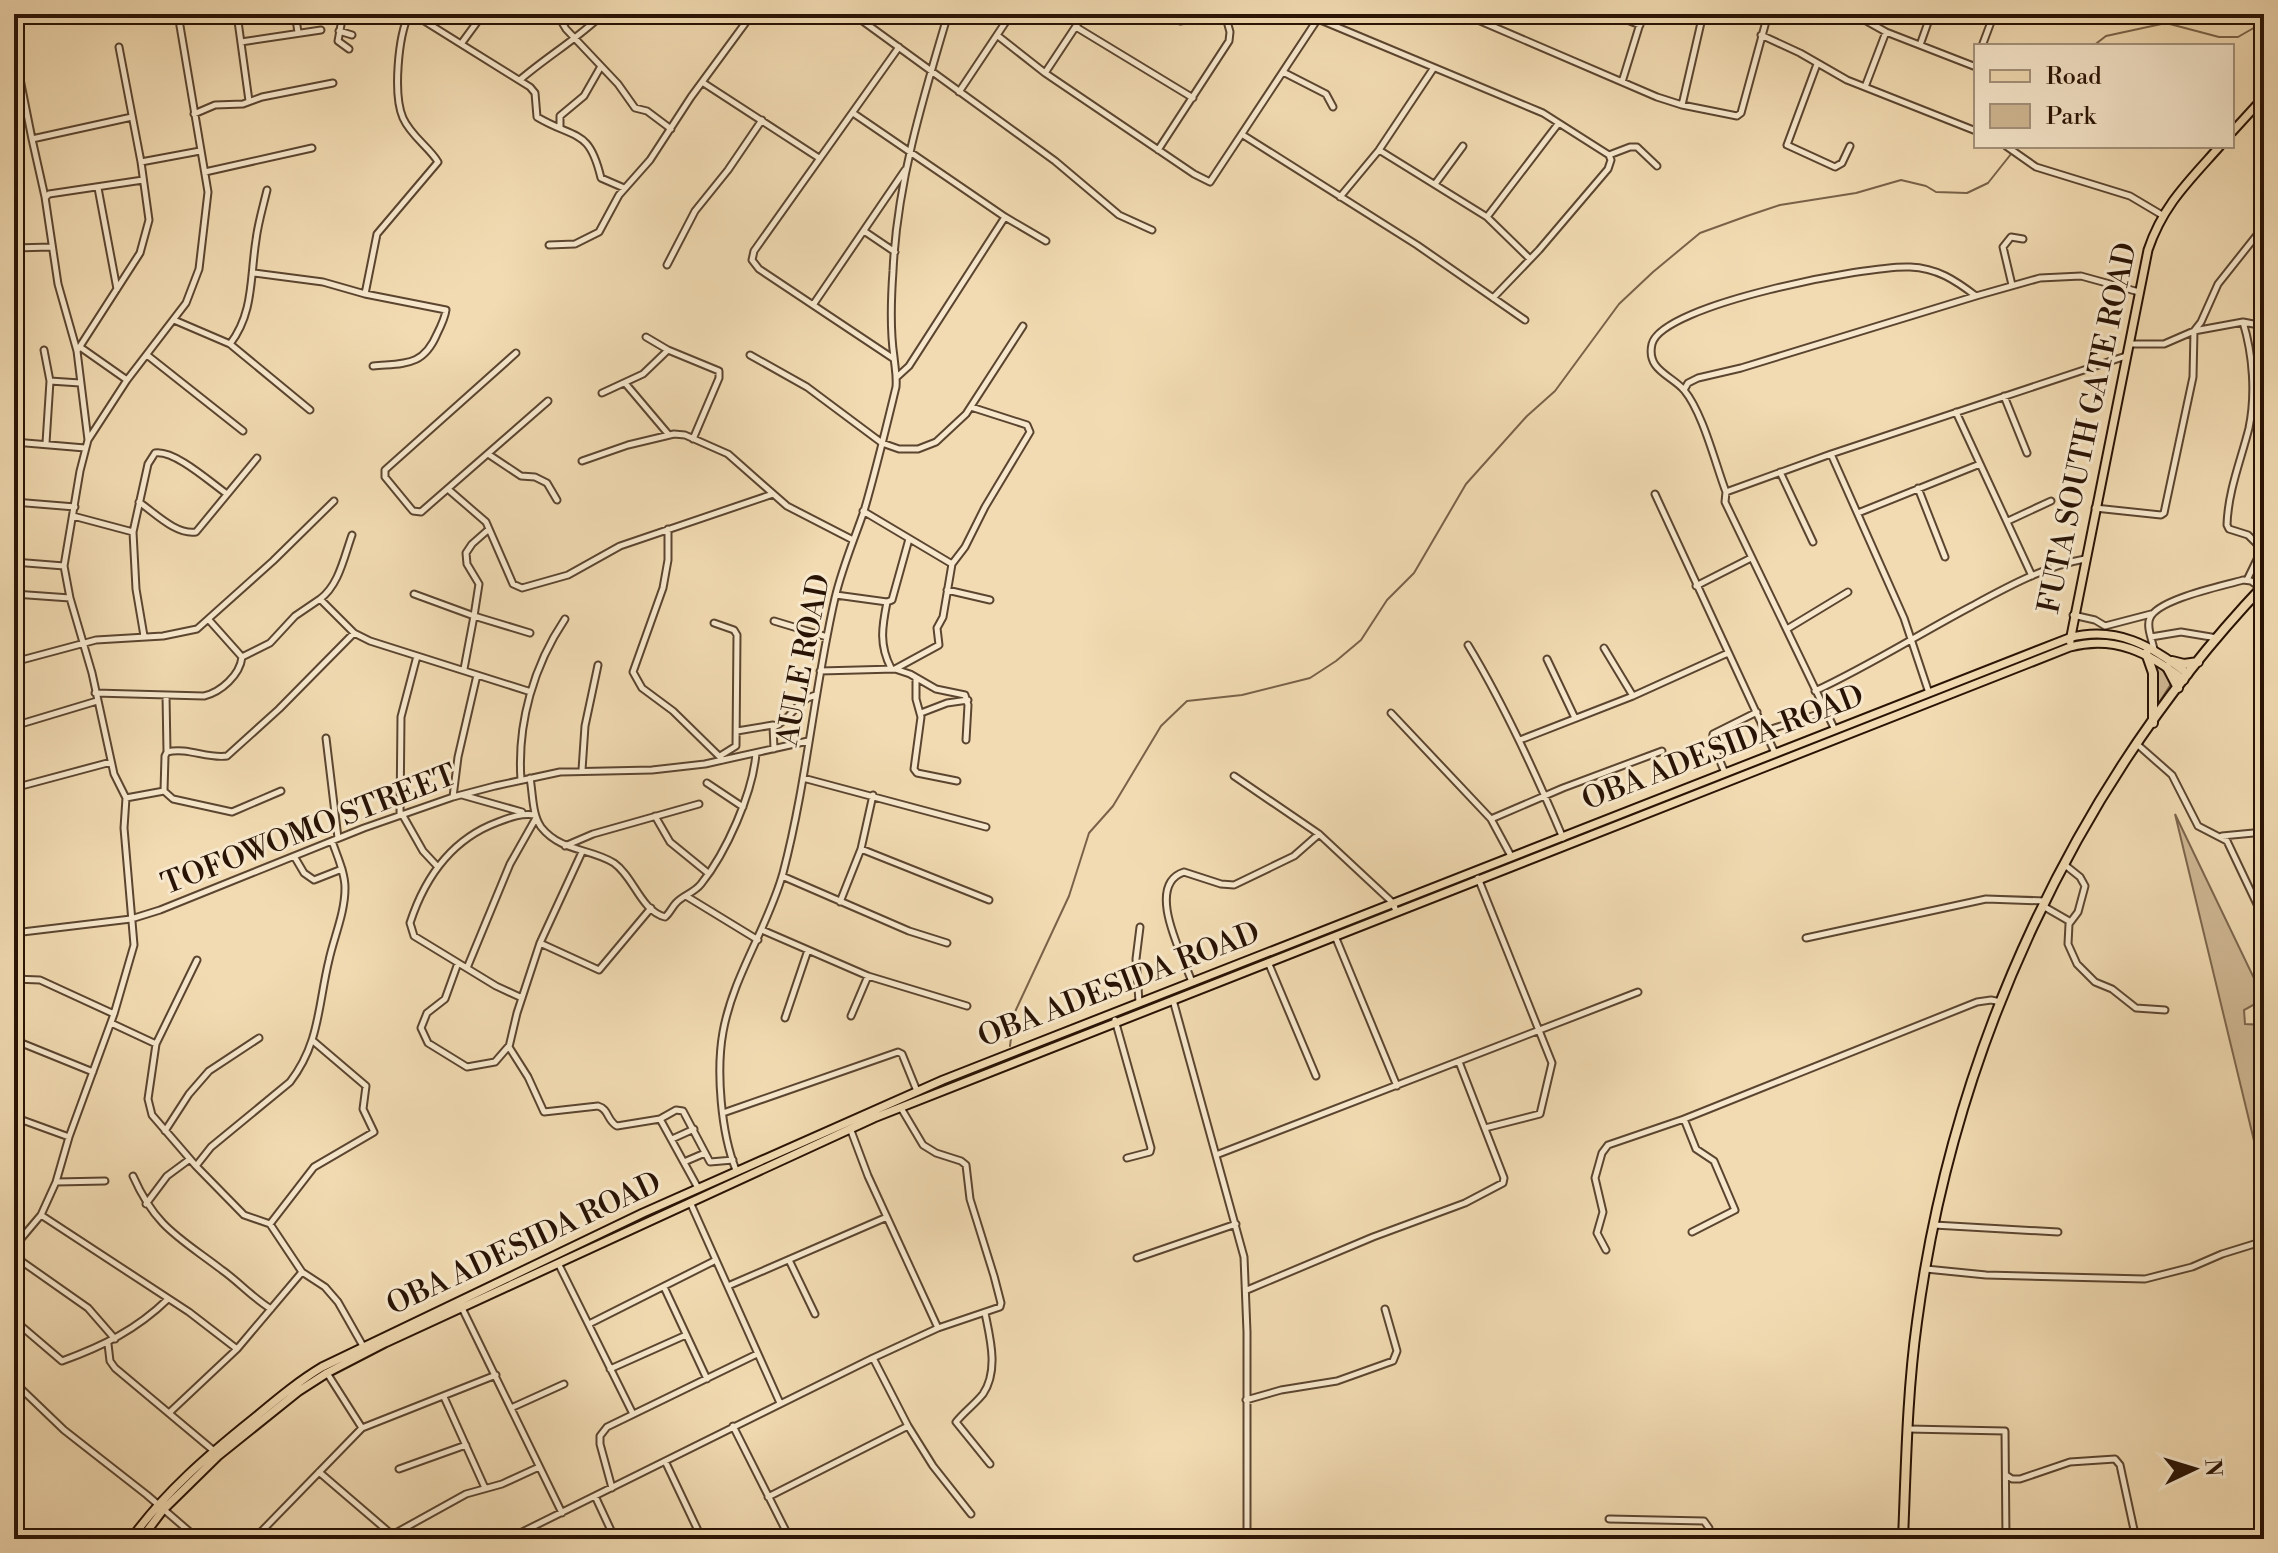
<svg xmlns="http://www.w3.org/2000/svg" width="2278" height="1553" viewBox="0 0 2278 1553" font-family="'Libre Bodoni',serif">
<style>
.green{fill:#d0b995;stroke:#7c664d;stroke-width:2}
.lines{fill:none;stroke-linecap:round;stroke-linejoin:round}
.stream{stroke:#796249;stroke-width:2}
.minor-casing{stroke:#5b4530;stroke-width:9}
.major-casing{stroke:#291305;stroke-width:11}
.highway-casing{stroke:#291305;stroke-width:12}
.minor{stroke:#f7e8cd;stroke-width:5}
.major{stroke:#f2dbb2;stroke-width:7}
.highway{stroke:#f2dbb2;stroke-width:8}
.labels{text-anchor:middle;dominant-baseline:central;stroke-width:6;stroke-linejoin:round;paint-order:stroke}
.street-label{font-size:30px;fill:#291305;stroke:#f7e8cd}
</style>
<rect width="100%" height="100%" fill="#f2dbb2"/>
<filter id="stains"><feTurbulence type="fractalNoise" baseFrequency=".0025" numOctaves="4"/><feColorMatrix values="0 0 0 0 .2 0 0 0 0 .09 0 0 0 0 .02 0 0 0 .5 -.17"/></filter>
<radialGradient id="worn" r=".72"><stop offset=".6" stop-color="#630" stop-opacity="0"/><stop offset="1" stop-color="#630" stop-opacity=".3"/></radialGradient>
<path class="green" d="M2152,659L2166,673L2171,684L2155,709Z
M2175,814L2264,999L2244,1010L2245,1024L2264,1025V1182Z"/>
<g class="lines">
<path class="stream" d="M2093,46L2106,36L2166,23L2219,37H2238L2264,22
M1010,1046L1014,1014L1069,896L1089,833L1113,806L1161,726L1187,701L1242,695L1310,678L1336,661L1361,640L1387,600L1414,573L1466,484L1527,416L1555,391L1619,304L1653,272L1700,233L1747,216L1780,205L1856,193L1901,180L1926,186L1936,192L1967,193L1988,183L2011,154"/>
<g class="minor-casing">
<path id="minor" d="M237,14L249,101
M295,14L298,32
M343,14L338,41L349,49
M413,14L461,44L483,14
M557,14L566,29L618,84L635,108L647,111L671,129
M853,14L1055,161L1119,215L1152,230
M1169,14L1180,21L1223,14
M1464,14L1657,97L1682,105L1737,116L1741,113L1768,14
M1612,14L1640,25
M1854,14L1886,32L1976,67
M14,19L70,14
M1318,19L1543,113L1609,155
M1076,27L1193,98
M339,31L352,35
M1761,35L1800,53L1847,80L1976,131
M998,36L1045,73L1194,174L1210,182L1321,14
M241,42L321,30
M461,44L530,87L535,93L537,117C576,140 589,128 601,178L624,188
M1920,45L1931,14
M1982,46L1994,14
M14,49L32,139
M1817,64L1787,145L1835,167L1842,163L1850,146
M1283,72L1326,94L1333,107
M1045,73L1084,14
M521,79C548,56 577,39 603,14
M702,82L819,158
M1622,82L1643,14
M1865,87L1886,32
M959,92L1011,14
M1682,105L1703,14
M853,113L1005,217L1046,241
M194,114L215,105L243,104L262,97L333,83
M560,128V116L584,96L600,68
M1243,135L1417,245L1525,320
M2006,146L2036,167L2130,196L2162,215
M1158,150L1229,41L1230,32L1225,14
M1379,150L1487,217L1530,259
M1609,155L1630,147H1637L1657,166
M141,162L200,151
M205,172L312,148
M1435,184L1463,146
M98,188L117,289
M46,197L49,194L143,180
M1340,197L1379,150L1433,69
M1487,217L1558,124
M864,231L895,252
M549,245L575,244L599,232L619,195L650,160L691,97L752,14
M14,248L51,247
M667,265L695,211L728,170L762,120
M254,273L323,282L365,294L446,310C445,318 441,326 437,334C423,367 404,363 373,366
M2012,285L2003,247L2011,237L2023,239
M365,294L377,234L438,162C429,147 411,136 403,118C393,95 398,37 409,14
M1493,298L1539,250L1608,169L1611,160L1609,155
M813,305L905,170
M174,320L230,344L310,410
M2243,322C2253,355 2256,394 2249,428C2241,460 2228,491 2227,525L2229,529L2248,535L2262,549L2247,580
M646,337L668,350L719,371V378L693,439
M230,344C254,313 250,277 256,240C258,223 263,207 267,190
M2130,344H2164L2194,331L2243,322L2264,326
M80,347L127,380
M44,350L50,381L46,443
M77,351L140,253L149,220L141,162L119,47
M516,353L385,470V477L413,511L421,512L548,401
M147,355L243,431
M750,355L807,387L882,443L899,449H918L936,442L966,414L1023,326
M894,359L759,269L752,260L754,251L899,47
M897,377L909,366L1005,217
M50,381L80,383
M625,383L669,435
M1684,390L1688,383L1698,378L1741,368L1976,296L2040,278L2081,276L2139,292
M602,393L643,374L668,350
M2004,396L2027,453
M1956,412L2032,576
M88,440L77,351L58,284L45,197L32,139L132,117
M14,442L85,448
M488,454L521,476L535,477L547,483L557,500
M1831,454L1904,618L1929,693
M582,461L628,445L674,434L685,435L728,454L787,506L853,540
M1780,472L1813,542
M1918,488L1945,557
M449,490L486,522L513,584L522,588L568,575L620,546L773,494
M1726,492L1831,454L2126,356
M1655,494L1775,753
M14,502L75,507
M139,502C155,513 176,535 196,532L257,458
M2095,508L2161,515L2164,513L2193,377L2194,331L2201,322L2218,284L2264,226
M863,511L952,564
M1858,513L1980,464
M73,516L133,532L148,464L155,453C175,450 210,482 227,494
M2008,521L2051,501
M489,529L472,544L466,553L467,564L479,584L474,616L530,633
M668,529V560L663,588L633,672L642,688L673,711L723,760
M133,532L136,589L144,636
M14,562L64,566
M1696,586L1751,558
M947,590L990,600
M14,594L70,598
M414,594L474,616L464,669
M836,595L887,602
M320,599C339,585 344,557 352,535
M2073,615L2095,620L2105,626L2151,614
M209,620L242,657
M774,621L827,637
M714,623L734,630L737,635L736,746L720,756
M1787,629L1848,592
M2151,637L2181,632L2217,638
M1468,645C1505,706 1535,772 1563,838
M1604,648L1633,696
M2154,649C2152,640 2146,626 2150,618C2158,599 2223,586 2243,580L2251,581L2261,588
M1547,659L1575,718
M14,662L96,640L163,636L197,629L273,561L334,501
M891,668C879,645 882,627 887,602L892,600L909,539
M895,669L939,645L937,628L943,617L952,564L965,547L985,507L1030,432L1027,425L971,407
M820,671L895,669L910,674L936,689L965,695L968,705L966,740
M916,678V699L921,717L914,769L917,773L957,781
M1815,691C1869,666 1919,634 1972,606C2007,587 2045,566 2085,559
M95,693L204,696C221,692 240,675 242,657L270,643L295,616L320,599L354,633L370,641L531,692
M166,695L167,752
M921,713L947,703L968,700
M1391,713L1491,819L1511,856
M14,726L97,701
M774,727C792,719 796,700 816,695
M1835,730L1725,502L1726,492C1715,463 1703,413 1684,390C1671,375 1646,370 1652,344C1662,304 1869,265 1910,267C1937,268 1955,280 1976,296
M737,731L773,725L774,749
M1765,731L1825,712
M326,738L338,838
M1520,740L1633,696L1728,653
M2138,745L2172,775L2198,826L2227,841L2264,919
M582,770L585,726L598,665
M1725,773L1712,742L1713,734L1757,712
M1234,776L1319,834L1393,903L1396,911
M530,778C533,794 532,814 541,827C561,852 590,848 614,863C634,877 641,911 665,917C670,913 672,907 676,903C683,895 694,893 701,884C726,853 753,793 756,753
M803,778L986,827
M521,780C517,723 534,665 565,619
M707,783L743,807
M14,788L111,762
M164,791L173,799L232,812L281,791
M462,795L522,812
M453,797L458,757L477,675
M126,798L164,791L165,756L167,752C188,747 207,759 227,756L279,709L354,633
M402,814L423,851L437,866
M400,815L401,717L417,656
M655,816L670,842L708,873
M1491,819L1563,788L1662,751
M2222,836L2264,832
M565,846L593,834L699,804
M861,849L989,900
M582,852L540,943L517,1013L509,1047L528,1077L544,1112L598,1106C609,1109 607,1121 617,1126L660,1119L698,1188
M294,856L304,873L314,880L342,869
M2065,865L2080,877L2085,886L2078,912L2069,924L2068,944L2077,964L2095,982L2112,989L2136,1008L2165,1010
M782,876L909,931L947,943
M1478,878L1552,1063L1540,1114L1485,1128
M686,896L758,940
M2255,898H2264
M840,902L861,849L873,795
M2043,906L2069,921
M762,930L868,976L967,1006
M14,933L131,919L160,910L364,828L453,797L495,786L560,772L652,770L705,764L808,741
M1335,936L1397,1086
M1806,938L1986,899L2045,901
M540,943L599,970L651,908
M197,960L156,1044L148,1099L152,1115L196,1166L244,1215L270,1224L302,1272L325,1287L338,1302L363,1346
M1268,962L1316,1076
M458,963L445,999L427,1013L421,1028L428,1043L467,1067L495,1062L508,1047
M467,968L510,864L536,818
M14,979L40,980L114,1014
M1192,982C1183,956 1144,885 1184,872L1221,884L1234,885L1294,856L1319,834
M522,998L496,986L414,936L410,923C425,877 452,839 498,822C511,817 522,813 535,815
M1173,1000L1244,1257L1247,1332V1539
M1139,1002L1136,959L1140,927
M851,1016L868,976
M785,1018L808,950
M1115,1020L1151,1148L1150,1152L1127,1158
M111,1023L156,1044
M14,1040L93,1072
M723,1113L898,1052L902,1054L917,1091
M14,1117L69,1137
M660,1119L676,1110L683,1111L710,1162L733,1160
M1684,1119L1696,1149L1714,1161L1735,1210L1692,1232
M850,1128L868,1176L938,1328
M165,1131L189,1094L209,1071L259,1038
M14,1133L19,1119
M672,1139L694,1129
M1216,1155L1638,992
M684,1162L705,1153
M196,1166L211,1147L290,1082C320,1043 318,1005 329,960C334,937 345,913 345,888C345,872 337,856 332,841
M736,1170C721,1133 716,1071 723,1032C733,976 768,927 783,873C807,782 814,689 835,598C842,568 854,540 864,511C876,470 886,428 896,387C897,376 895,368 894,357C890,330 891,299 893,271C897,183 923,98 948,14
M133,1176C156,1228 179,1237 222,1270C239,1282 253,1298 271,1309
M56,1182L105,1181
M690,1202L780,1403
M146,1204L167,1176L190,1159
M41,1215L189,1312L237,1349
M270,1224L314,1167L374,1132L363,1109L366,1086L312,1040
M1934,1225L2058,1232
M14,1247L41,1215L56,1182L69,1137L114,1014L134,945L124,828L126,798L114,774L92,673L70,598L64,566L80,471L88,440L127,380L186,303L199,269L208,192L178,14
M1606,1250L1597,1233L1603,1212L1595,1178L1602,1153L1608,1145L1684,1119L1977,1002L1991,1000L2001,1002
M14,1256L88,1308L115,1339
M1137,1258L1236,1224
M789,1260L815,1314
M558,1263L633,1414
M1926,1269L1986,1275L2145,1279L2192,1267L2222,1254L2264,1241
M728,1286L887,1217
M664,1287L707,1379
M1247,1290L1373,1237L1465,1203L1503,1183L1504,1178L1459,1062
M462,1308L562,1513
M985,1313C990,1338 999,1370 983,1394C975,1404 964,1412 956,1422L990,1464
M14,1320L62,1361C103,1346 136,1330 168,1299
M589,1324L716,1260
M108,1344L110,1361L115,1368L214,1451
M873,1358L908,1426L933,1466L971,1514
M610,1369L686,1335
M327,1373L362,1428
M14,1382L64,1430L147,1495L198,1539
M444,1397L485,1488
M1246,1400L1281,1390L1337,1381L1393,1361L1397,1351L1385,1309
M511,1408L564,1384
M169,1413L237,1349L302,1272
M733,1426L790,1539
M1908,1429L2005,1431L2006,1539
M665,1461L702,1539
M399,1469L466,1445
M319,1472L397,1539
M2006,1475L2012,1479H2020L2070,1462L2115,1459L2120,1465L2136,1539
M612,1488L600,1444V1436L607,1427L757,1354
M595,1496L615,1539
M768,1497L908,1426
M1609,1519L1704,1521L1709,1528V1539
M392,1535L466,1494L502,1484L539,1467
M254,1539L362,1428L496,1375
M508,1539L873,1358L938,1328L1000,1307L1001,1303L994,1276L970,1199L966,1165L961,1161L936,1153L923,1145L901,1108"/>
</g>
<g class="major-casing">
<path id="major" d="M2232,132L2264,97
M2070,641L2148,250C2163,205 2189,181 2220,146
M131,1539C165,1492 208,1455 253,1419C276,1400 297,1382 322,1367L643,1213L943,1080L2069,638C2116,625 2152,646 2188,674
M141,1539L163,1510L218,1456L299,1391L327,1373L385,1343L874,1118L2070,647C2115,635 2149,653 2184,680"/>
</g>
<g class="highway-casing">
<path id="highway" d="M2146,653L2153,673V723
M2172,661L2184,664L2198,662
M2167,667L2178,688
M1903,1539C1906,1467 1907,1394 1917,1322C1953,1050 2075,784 2264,585"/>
</g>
<use href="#minor" class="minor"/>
<use href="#major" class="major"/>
<use href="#highway" class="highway"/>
</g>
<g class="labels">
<g class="street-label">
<text transform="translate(2088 428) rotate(-78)">FUTA SOUTH GATE ROAD</text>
<text transform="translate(804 660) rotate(-79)">AULE ROAD</text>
<text transform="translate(1723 748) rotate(-21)">OBA ADESIDA ROAD</text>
<text transform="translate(309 830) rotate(-21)">TOFOWOMO STREET</text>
<text transform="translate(1119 985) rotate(-21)">OBA ADESIDA ROAD</text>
<text transform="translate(524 1244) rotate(-25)">OBA ADESIDA ROAD</text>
</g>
</g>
<rect width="2278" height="1553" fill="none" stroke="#f2dbb2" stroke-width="48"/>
<rect x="16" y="16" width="2246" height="1521" fill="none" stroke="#291305" stroke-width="4"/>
<rect x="24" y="24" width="2230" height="1505" fill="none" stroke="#291305" stroke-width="2"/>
<rect x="1974" y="44" width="260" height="104" fill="#f7e8cd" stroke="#a5937d" stroke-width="2"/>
<rect x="1990" y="70" width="40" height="12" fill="#f2dbb2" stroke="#a5937d" stroke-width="2"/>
<text x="2046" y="84" font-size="24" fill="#291305">Road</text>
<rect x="1990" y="104" width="40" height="24" fill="#d0b995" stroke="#a5937d" stroke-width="2"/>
<text x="2046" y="124" font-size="24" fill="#291305">Park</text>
<g transform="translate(2194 1469) rotate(86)" stroke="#f7e8cd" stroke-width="6" paint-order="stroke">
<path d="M0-6L14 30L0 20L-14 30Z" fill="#291305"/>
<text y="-12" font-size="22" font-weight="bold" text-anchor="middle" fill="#291305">N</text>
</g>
<rect width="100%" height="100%" filter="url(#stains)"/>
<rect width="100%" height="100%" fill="url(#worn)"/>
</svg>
